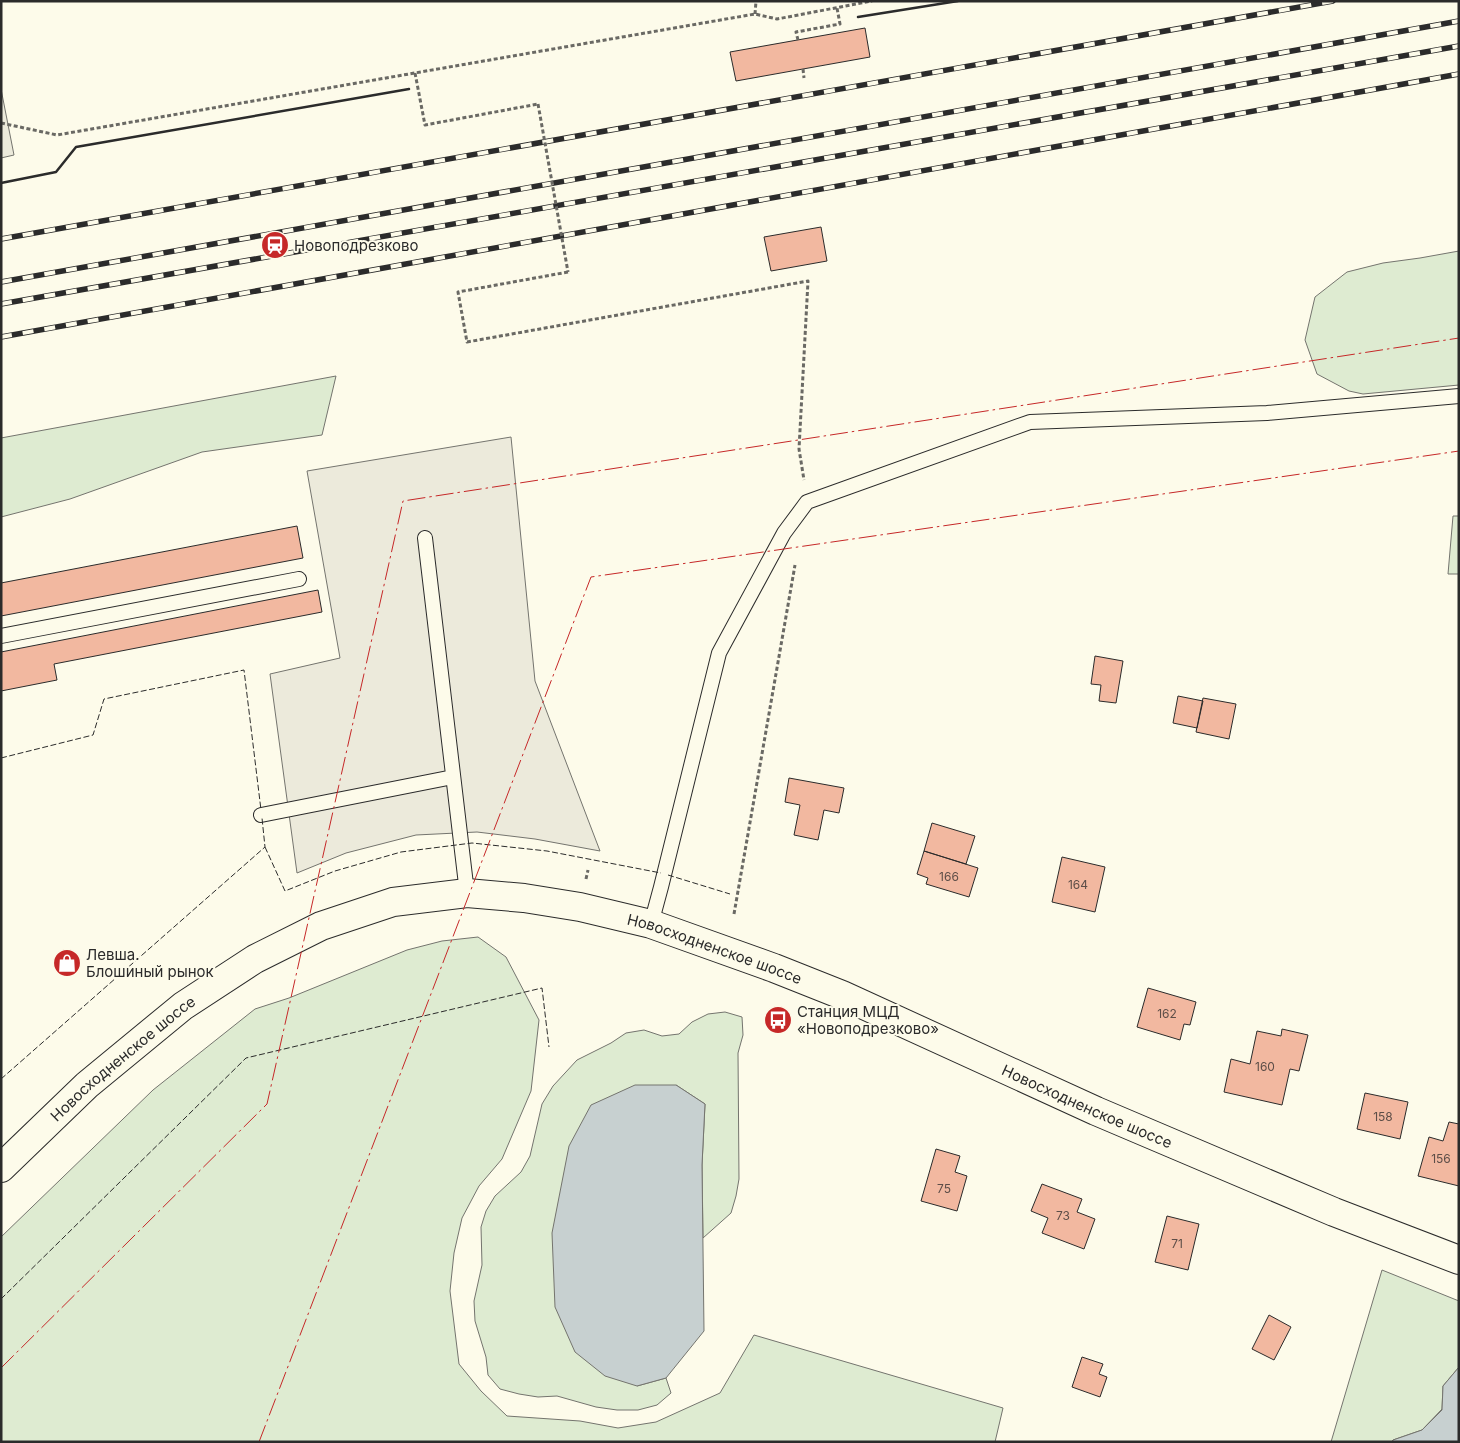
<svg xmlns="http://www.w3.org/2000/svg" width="1460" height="1443" viewBox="0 0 1460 1443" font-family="Inter,sans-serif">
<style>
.green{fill:#deebd1;stroke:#74746e}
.parking{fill:#eceadb;stroke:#74746e}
.water{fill:#c7d0d0;stroke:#74746e}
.building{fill:#f2b8a0;stroke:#2b2b2b}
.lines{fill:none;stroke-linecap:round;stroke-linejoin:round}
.lane-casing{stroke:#2b2b2b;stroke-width:16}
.secondary-casing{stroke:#2b2b2b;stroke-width:30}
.path{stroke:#6a6964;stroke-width:3;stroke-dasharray:4 2.5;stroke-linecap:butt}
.lane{stroke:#fdfbea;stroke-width:14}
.secondary{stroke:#fdfbea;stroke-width:28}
.rail-casing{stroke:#2b2b2b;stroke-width:5.5}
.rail{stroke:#fdfbea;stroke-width:4;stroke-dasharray:11;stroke-linecap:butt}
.path-bridge{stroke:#6a6964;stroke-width:3;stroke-dasharray:4 2.5;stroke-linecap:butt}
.fence{stroke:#2b2b2b;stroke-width:1;stroke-dasharray:6 2.5;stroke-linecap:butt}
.wall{stroke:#2b2b2b;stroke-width:2.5}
.power{stroke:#c62828;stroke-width:1;stroke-dasharray:18 4 2.5 4;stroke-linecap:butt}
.labels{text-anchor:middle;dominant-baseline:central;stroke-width:4;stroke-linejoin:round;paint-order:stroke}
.number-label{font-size:12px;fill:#5d4e48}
.poi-label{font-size:15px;fill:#2b2b2b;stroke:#fdfbea;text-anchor:start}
.street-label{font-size:15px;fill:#2b2b2b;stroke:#fdfbea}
</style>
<rect width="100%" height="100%" fill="#fdfbea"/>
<path class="green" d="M1459,251V385L1363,394L1349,391L1317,374L1305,340L1315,297L1347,272L1383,263L1420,258Z
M336,376L322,435L202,452L70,499L1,517V438Z
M1453,516H1459V574H1448Z
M478,937L506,957L539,1020L531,1091L502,1159L479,1186L462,1218L454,1253L450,1291L459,1364L481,1391L507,1416L580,1421L618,1428L656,1422L720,1393L754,1335L1003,1408L995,1442H1V1237L153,1090L255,1009L289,998L407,950L442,941Z
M725,1012L742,1017L743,1035L738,1053L739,1179L736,1196L731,1213L703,1238L702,1165L705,1104L676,1085L637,1386L666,1378L671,1393L657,1405L638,1410H617L596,1407L557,1396L538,1397L519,1394L500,1389L488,1375L486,1357L475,1321L474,1301L482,1265L481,1227L486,1211L495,1196L521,1172L530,1156L542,1104L553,1086L577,1060L611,1043L626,1033L644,1030L662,1036L679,1034L692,1022L708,1014Z
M1382,1270L1459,1301V1367L1443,1386L1442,1409L1422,1430L1393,1440L1392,1442H1331Z"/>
<path class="parking" d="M1,89L14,155L1,158Z
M511,437L535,681L600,851L535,839L477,832L416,835L346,853L297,873L270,674L340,658L307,471Z"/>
<path class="water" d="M635,1085H676L705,1104L702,1165L704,1331L666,1378L637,1386L605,1376L575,1352L555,1307L552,1233L569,1146L591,1105Z
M1459,1367V1442H1392L1393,1440L1422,1430L1442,1410L1443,1386Z"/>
<path class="building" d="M865,28L870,57L736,81L730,52Z
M821,227L827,261L771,271L764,237Z
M297,526L303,558L1,616V583Z
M318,590L322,612L54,664L57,680L1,691V652Z
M1095,656L1123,661L1116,703L1099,701L1101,685L1091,684Z
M1178,696L1203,701L1197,728L1173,723Z
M1203,698L1236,704L1229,739L1196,732Z
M789,778L844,788L839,813L824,810L818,840L794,835L800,805L785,802Z
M932,823L975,836L966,864L924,851Z
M924,851L978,868L969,897L926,884L928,878L917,874Z
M1062,857L1105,867L1095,912L1052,902Z
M1148,988L1196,1002L1190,1025L1184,1024L1180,1040L1137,1027Z
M1282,1029L1308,1035L1299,1071L1290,1069L1282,1105L1224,1092L1231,1059L1250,1064L1257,1031L1281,1036Z
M1365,1093L1408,1102L1400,1139L1357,1129Z
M1449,1122L1459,1124V1186L1418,1176L1429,1137L1443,1141Z
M936,1149L960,1156L955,1172L967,1176L957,1211L921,1201Z
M1042,1184L1082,1199L1077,1212L1095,1219L1084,1249L1042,1233L1048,1218L1031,1211Z
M1167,1216L1199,1224L1188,1270L1155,1262Z
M1269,1315L1291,1327L1274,1360L1252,1349Z
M1082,1357L1103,1364L1099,1374L1107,1377L1100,1397L1072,1387Z"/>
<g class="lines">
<g class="lane-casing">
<path id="lane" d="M425,538L467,893
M1,636L299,579
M261,815L453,777
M651,924L661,887L719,653L784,533L807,502L1030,422L1267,413L1459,396"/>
</g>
<g class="secondary-casing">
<g id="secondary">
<path id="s1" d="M1,1168L87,1085L183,1006L255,959L321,926L393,902L467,893L524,898L580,907L651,924L774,968L842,995L1096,1111L1334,1212L1459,1260"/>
</g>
</g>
<path class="path" d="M755,14L756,1
M798,40L796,32L840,24L837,8
M803,69L804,78
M415,73L425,125L538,104
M1,123L57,135L755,14L777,19L872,1
M568,272L458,292L467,342L808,281L799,449L804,480
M586,879L588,870
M734,914L795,565"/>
<use href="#lane" class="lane"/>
<use href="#secondary" class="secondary"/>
<g class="rail-casing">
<path id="rail" d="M1,239L1333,1
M1,282L1459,21
M1,304L1459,46
M1,337L1459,74"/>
</g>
<use href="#rail" class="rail"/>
<path class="path-bridge" d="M538,104L568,272"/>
<path class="fence" d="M1,758L93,735L104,699L244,670L261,810
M265,847L285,891L335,871L401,852L472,843L547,851L661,873
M668,875L730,894
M1,1079L265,847L262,818
M1,1299L246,1058L542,988L549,1047"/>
<path class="wall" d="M858,17L958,1
M1,183L56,172L76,147L409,89"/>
<path class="power" d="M1,1368L267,1104L403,501L1459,338
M259,1442L591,577L1459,451"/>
</g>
<defs>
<g id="station-disc" transform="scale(1.4375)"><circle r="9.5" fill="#c62828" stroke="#fdfbea"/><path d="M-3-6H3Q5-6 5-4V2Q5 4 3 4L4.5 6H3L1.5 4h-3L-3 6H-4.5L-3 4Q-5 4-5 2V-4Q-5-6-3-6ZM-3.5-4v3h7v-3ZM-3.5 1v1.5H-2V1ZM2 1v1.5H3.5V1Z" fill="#fff"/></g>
<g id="shop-disc" transform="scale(1.4375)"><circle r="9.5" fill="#c62828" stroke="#fdfbea"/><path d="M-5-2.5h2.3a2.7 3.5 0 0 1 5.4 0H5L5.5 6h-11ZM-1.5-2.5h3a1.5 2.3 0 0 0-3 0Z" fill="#fff"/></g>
<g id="bus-disc" transform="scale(1.4375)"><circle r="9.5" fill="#c62828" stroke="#fdfbea"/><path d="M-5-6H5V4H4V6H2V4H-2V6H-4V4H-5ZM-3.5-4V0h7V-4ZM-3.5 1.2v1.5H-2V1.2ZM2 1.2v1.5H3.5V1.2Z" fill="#fff"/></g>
</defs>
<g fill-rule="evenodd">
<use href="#station-disc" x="275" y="245"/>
<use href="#shop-disc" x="67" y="963"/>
<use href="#bus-disc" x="778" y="1020"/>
</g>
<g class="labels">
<g class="number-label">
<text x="949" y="876">166</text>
<text x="1078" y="884">164</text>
<text x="1167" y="1013">162</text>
<text x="1265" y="1066">160</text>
<text x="1383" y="1116">158</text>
<text x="1441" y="1158">156</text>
<text x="944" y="1188">75</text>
<text x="1063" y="1215">73</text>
<text x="1177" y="1243">71</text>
</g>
<g class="poi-label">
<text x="294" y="245">Новоподрезково</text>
<text x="86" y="954">Левша.<tspan x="86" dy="17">Блошиный рынок</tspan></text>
<text x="797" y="1011">Станция МЦД<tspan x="797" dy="17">«Новоподрезково»</tspan></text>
</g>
<g class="street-label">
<text stroke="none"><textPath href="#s1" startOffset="809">Новосходненское шоссе</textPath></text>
<text stroke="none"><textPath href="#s1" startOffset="164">Новосходненское шоссе</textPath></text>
<text stroke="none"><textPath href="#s1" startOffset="1214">Новосходненское шоссе</textPath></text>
</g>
</g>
<rect width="1460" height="1443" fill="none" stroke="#2b2b2b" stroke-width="5"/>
</svg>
